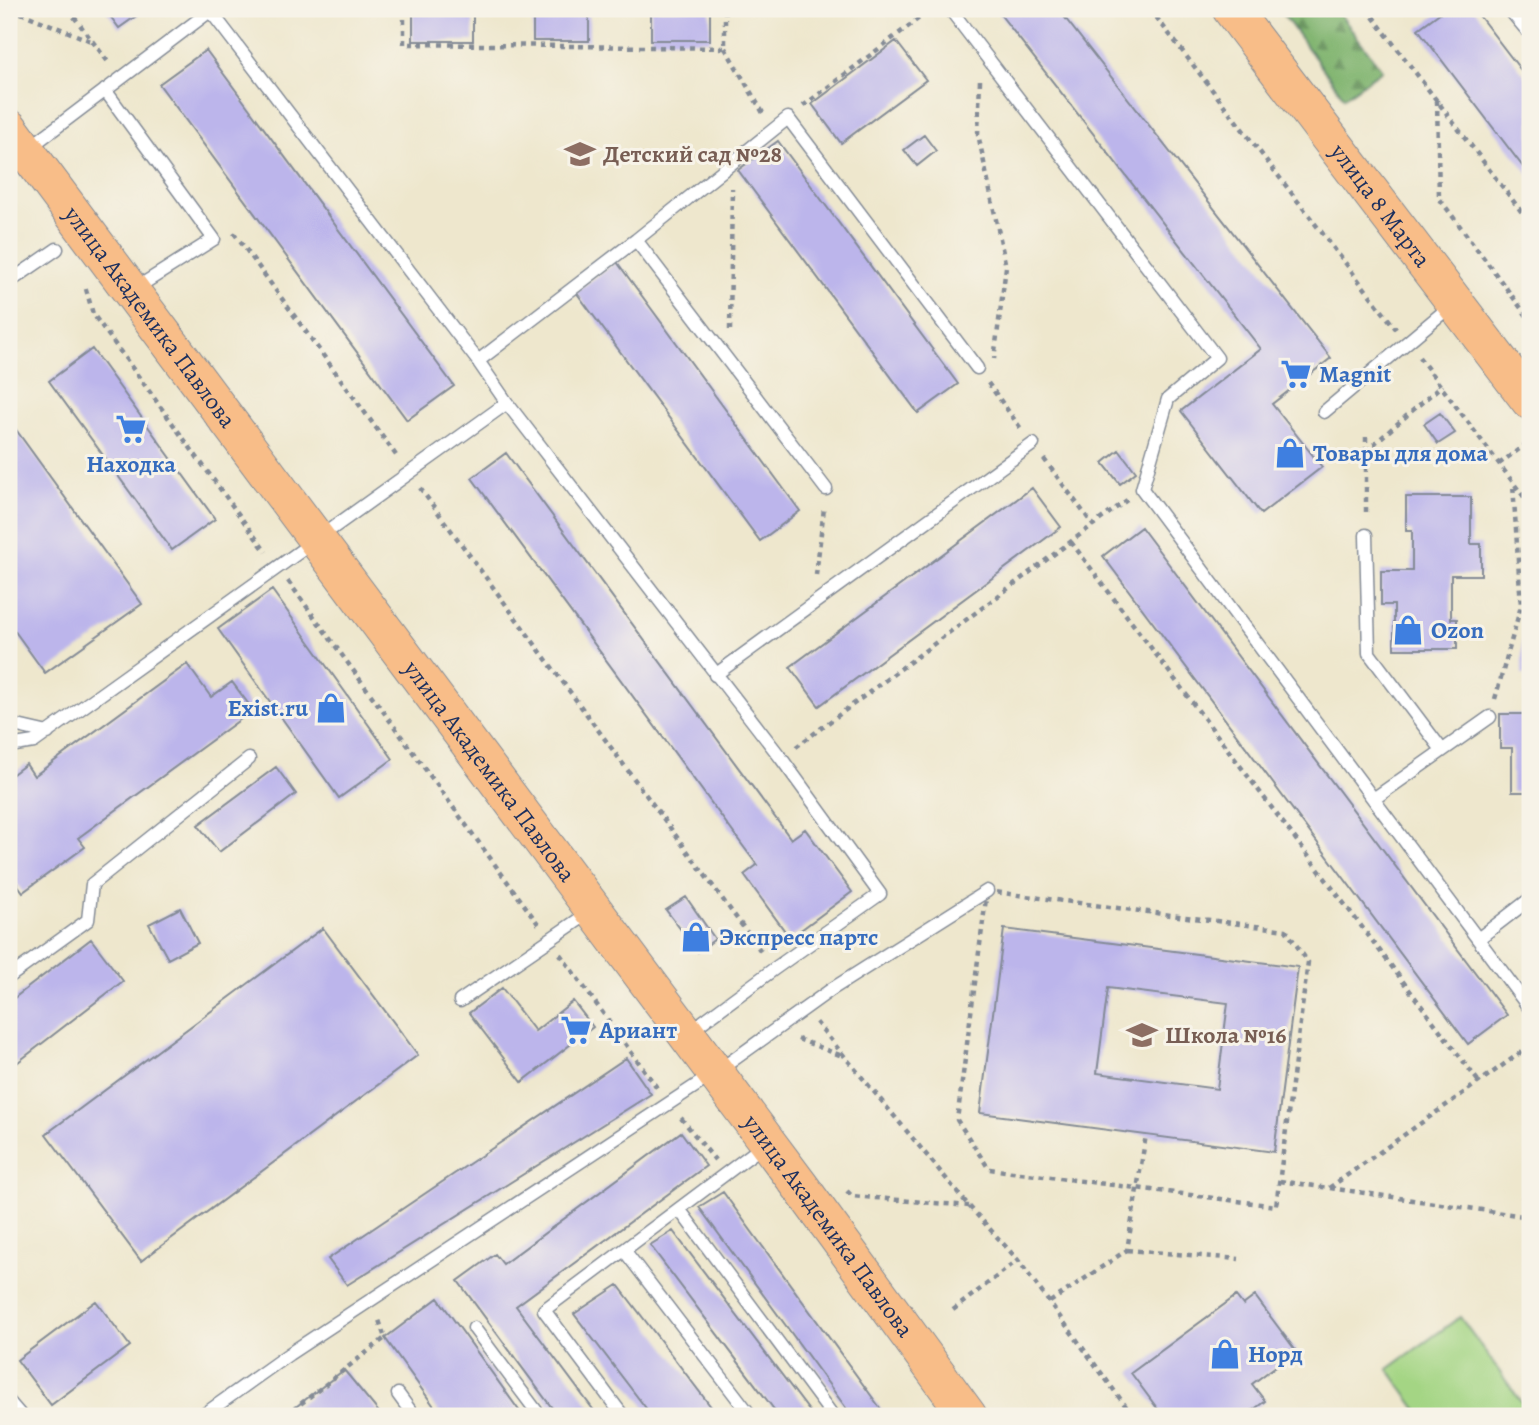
<svg xmlns="http://www.w3.org/2000/svg" width="1539" height="1425" viewBox="0 0 1539 1425" font-family="Alegreya,serif">
<style>
.forest{fill:url(#forest-firs);stroke:#4f7268;stroke-width:2}
.park{fill:#a4d584;stroke:#608271;stroke-width:2}
.building{fill:#bcb5eb;fill-rule:evenodd}
.lines{fill:none;stroke-linecap:round;stroke-linejoin:round}
.lane-casing{stroke:#848b96;stroke-width:15}
.primary-casing{stroke:#848b96;stroke-width:39}
.path{stroke:#848b96;stroke-width:4.5;stroke-dasharray:5 5;stroke-linecap:butt}
.lane{stroke:#fff;stroke-width:12}
.primary{stroke:#f8bd88;stroke-width:37}
.labels{text-anchor:middle;dominant-baseline:central;stroke-width:6;stroke-linejoin:round;paint-order:stroke}
.education-label{font-size:24px;font-weight:bold;fill:#785e54;stroke:#f7f3e8;text-anchor:start}
.street-label{font-size:24px;fill:#1b2f5e;stroke:#f7f3e8}
.shop-label{font-size:24px;font-weight:bold;fill:#366cbe;stroke:#f7f3e8;text-anchor:start}
</style>
<defs>
<pattern id="forest-firs" width="22" height="20" patternUnits="userSpaceOnUse" patternTransform="scale(1.75)"><rect width="22" height="20" fill="#83b672"/><path d="M5 1l3.5 6h-7zM16 11l3.5 6h-7z" fill="#6a9461"/></pattern>
</defs>
<rect width="100%" height="100%" fill="#f7f3e8"/>
<filter id="ink" filterUnits="userSpaceOnUse"><feTurbulence type="fractalNoise" baseFrequency=".0143" numOctaves="2"/><feDisplacementMap in="SourceGraphic" scale="14" xChannelSelector="R" yChannelSelector="G"/><feConvolveMatrix kernelMatrix="1 2 1 2 8 2 1 2 1" color-interpolation-filters="sRGB"/></filter>
<filter id="wash" filterUnits="userSpaceOnUse"><feTurbulence type="fractalNoise" baseFrequency=".00686" numOctaves="4" result="noise"/><feDisplacementMap in="SourceGraphic" scale="28" xChannelSelector="R" yChannelSelector="G"/><feGaussianBlur stdDeviation="1.57" result="paint"/><feColorMatrix in="noise" values="0 0 0 0 0 0 0 0 0 0 0 0 0 0 0 0 0 1.4 0 .05"/><feComposite in="paint" operator="in"/></filter>
<g filter="url(#wash)">
<rect width="100%" height="100%" fill="#eee7cd"/>
<path class="forest" d="M1279,9H1336L1382,70L1344,97Z"/>
<path class="park" d="M1460,1317L1530,1414V1416H1422L1388,1369Z"/>
<g id="blocks">
<path class="building" d="M105,9H146L119,28Z
M413,9H473V41H413Z
M533,9H589V41H533Z
M651,9H710V40H651Z
M996,9H1058L1331,358L1272,404L1322,467L1261,514L1181,411L1261,349Z
M1445,9H1474L1530,82V176L1418,29Z
M896,41L926,80L841,143L812,104Z
M206,50L454,386L407,420L159,84Z
M924,135L936,151L917,166L904,150Z
M778,141L958,384L918,413L738,170Z
M617,262L800,511L760,541L576,292Z
M92,349L215,519L172,550L49,381Z
M1440,413L1455,433L1438,444L1424,424Z
M9,420L142,604L45,673L9,623Z
M1119,450L1136,472L1120,484L1103,463Z
M506,453L791,839L805,829L852,892L790,938L744,875L757,865L472,478Z
M1032,488L1061,527L819,706L790,667Z
M1406,497H1471V544H1481V575H1451V619H1457V649H1394V605H1381V571H1412V531H1406Z
M1141,527L1507,1015L1468,1044L1103,556Z
M272,590L393,759L339,798L218,629Z
M1522,641H1530V792H1512V748H1500V714H1528V675H1522Z
M187,664L211,697L232,682L253,710L78,838L85,847L23,892L9,873V777L26,764L34,776Z
M276,767L296,794L219,852L198,825Z
M686,897L715,939L698,952L666,910Z
M180,908L198,943L168,959L149,924Z
M323,928L418,1055L141,1261L46,1134Z
M1004,929L1298,967L1274,1152L980,1113ZM1108,988L1228,1003L1217,1089L1097,1073Z
M91,939L123,981L9,1069V1002Z
M502,988L535,1031L573,1001L593,1027L522,1082L469,1013Z
M626,1058L651,1094L347,1285L328,1259Z
M681,1132L706,1166L516,1306L598,1416H558L458,1281L495,1254L503,1264Z
M723,1192L886,1416H852L699,1207Z
M673,1231L813,1416H779L650,1245Z
M618,1285L718,1416H652L574,1314Z
M1236,1296L1243,1305L1255,1296L1296,1351L1252,1384L1265,1401L1245,1416H1163L1131,1373Z
M438,1298L523,1416H441L385,1338Z
M96,1301L130,1346L51,1405L17,1360Z
M344,1370L382,1416H284Z"/>
</g>
</g>
<g filter="url(#ink)">
<use href="#blocks" fill-opacity="0" stroke="#848b96" stroke-width="2"/>
<g class="lines">
<g class="lane-casing">
<path id="lane" d="M209,9L478,361L507,403L781,758L880,894L774,969L689,1032
M950,9L1217,358L1168,399L1142,489L1530,1009
M1509,9L1530,34
M105,90L214,239L133,290
M29,148L210,11
M636,240L826,489
M9,282L57,249
M478,361L636,240L788,118L977,368
M1324,412L1453,304
M1366,535L1369,653L1442,750
M715,675L1033,444
M9,724L48,733
M9,746L34,742L507,403
M1375,798L1490,717
M1478,939L1530,899
M9,977L88,920L92,884L249,759
M460,1001L590,912
M679,1209L833,1416
M624,1250L751,1416
M474,1328L540,1416
M398,1394L414,1416
M9,1402L21,1416
M202,1416L289,1354L715,1073L832,989L987,891
M623,1416L544,1310L764,1145"/>
</g>
<g class="primary-casing">
<g id="primary">
<path id="s1" d="M1231,9L1530,401"/>
<path id="s2" d="M9,128L800,1186L968,1416"/>
</g>
</g>
<path class="path" d="M11,9L91,41
M68,9L109,63
M404,9V44L725,48V9
M1150,9L1396,329
M1367,9L1530,223
M725,48L763,113
M980,80L978,134L1006,267L994,359
M1437,100L1439,198L1530,320
M803,106L930,10
M234,233L398,458
M86,289L93,314L266,552
M730,330L732,188
M1419,357L1530,505
M988,383L1022,430
M1366,437V516
M1366,451L1442,385
M1044,459L1093,525L1127,500
M1499,464L1530,441
M420,488L763,954
M1071,542L1479,1082
M816,575L824,508
M288,581L539,925
M1495,699L1521,606L1513,484
M796,747L1093,525
M987,891L1286,930L1308,962L1276,1206L989,1169L957,1120Z
M560,954L658,1089
M816,1022L969,1206L1018,1260L1133,1416
M798,1039L842,1056
M681,1118L715,1160
M1530,1164L1523,1197L1530,1207
M1280,1181L1329,1188L1530,1046
M1330,1188L1530,1217
M847,1191L852,1196L969,1206
M1127,1250L1239,1259
M1050,1302L1127,1250L1146,1135
M953,1310L1018,1260
M285,1416L385,1338L378,1317"/>
<use href="#lane" class="lane"/>
<use href="#primary" class="primary"/>
</g>
</g>
<defs>
<g id="school-bare" transform="scale(2.415)"><path d="M0-5L7-2L0 1L-7-2ZM-4 1L0 2.5L4 1V4Q0 6-4 4Z" fill="#8d6e63" stroke="#f7f3e8" stroke-width="2.5" paint-order="stroke"/></g>
<g id="supermarket-bare" transform="scale(2.415)"><path d="M-6-5.5h2.5l.6 2H6L4.5 2H-2.5L-4.4-4H-6ZM-1.5 3.2a1.3 1.3 0 1 0 .1 0ZM3 3.2a1.3 1.3 0 1 0 .1 0Z" fill="#3f7fe0" stroke="#f7f3e8" stroke-width="2.5" paint-order="stroke"/></g>
<g id="shop-bare" transform="scale(2.415)"><path d="M-5-2.5h2.3a2.7 3.5 0 0 1 5.4 0H5L5.5 6h-11ZM-1.5-2.5h3a1.5 2.3 0 0 0-3 0Z" fill="#3f7fe0" stroke="#f7f3e8" stroke-width="2.5" paint-order="stroke"/></g>
</defs>
<g fill-rule="evenodd">
<use href="#school-bare" x="580" y="154"/>
<use href="#supermarket-bare" x="1296" y="374"/>
<use href="#supermarket-bare" x="131" y="429"/>
<use href="#shop-bare" x="1290" y="453"/>
<use href="#shop-bare" x="1408" y="630"/>
<use href="#shop-bare" x="331" y="708"/>
<use href="#shop-bare" x="696" y="937"/>
<use href="#supermarket-bare" x="576" y="1030"/>
<use href="#school-bare" x="1142" y="1035"/>
<use href="#shop-bare" x="1225" y="1354"/>
</g>
<g class="labels">
<g class="education-label">
<text x="603" y="154">Детский сад №28</text>
<text x="1165" y="1035">Школа №16</text>
</g>
<g class="street-label">
<text stroke="none"><textPath href="#s1" startOffset="247">улица 8 Марта</textPath></text>
<text stroke="none"><textPath href="#s2" startOffset="236">улица Академика Павлова</textPath></text>
<text stroke="none"><textPath href="#s2" startOffset="803">улица Академика Павлова</textPath></text>
<text stroke="none"><textPath href="#s2" startOffset="1370">улица Академика Павлова</textPath></text>
</g>
<g class="shop-label">
<text x="1319" y="374">Magnit</text>
<text x="1313" y="453">Товары для дома</text>
<text x="131" y="464" text-anchor="middle">Находка</text>
<text x="1431" y="630">Ozon</text>
<text x="308" y="708" text-anchor="end">Exist.ru</text>
<text x="719" y="937">Экспресс партс</text>
<text x="599" y="1030">Ариант</text>
<text x="1248" y="1354">Норд</text>
</g>
</g>
<rect width="1539" height="1425" fill="none" stroke="#f7f3e8" stroke-width="35"/>
</svg>
